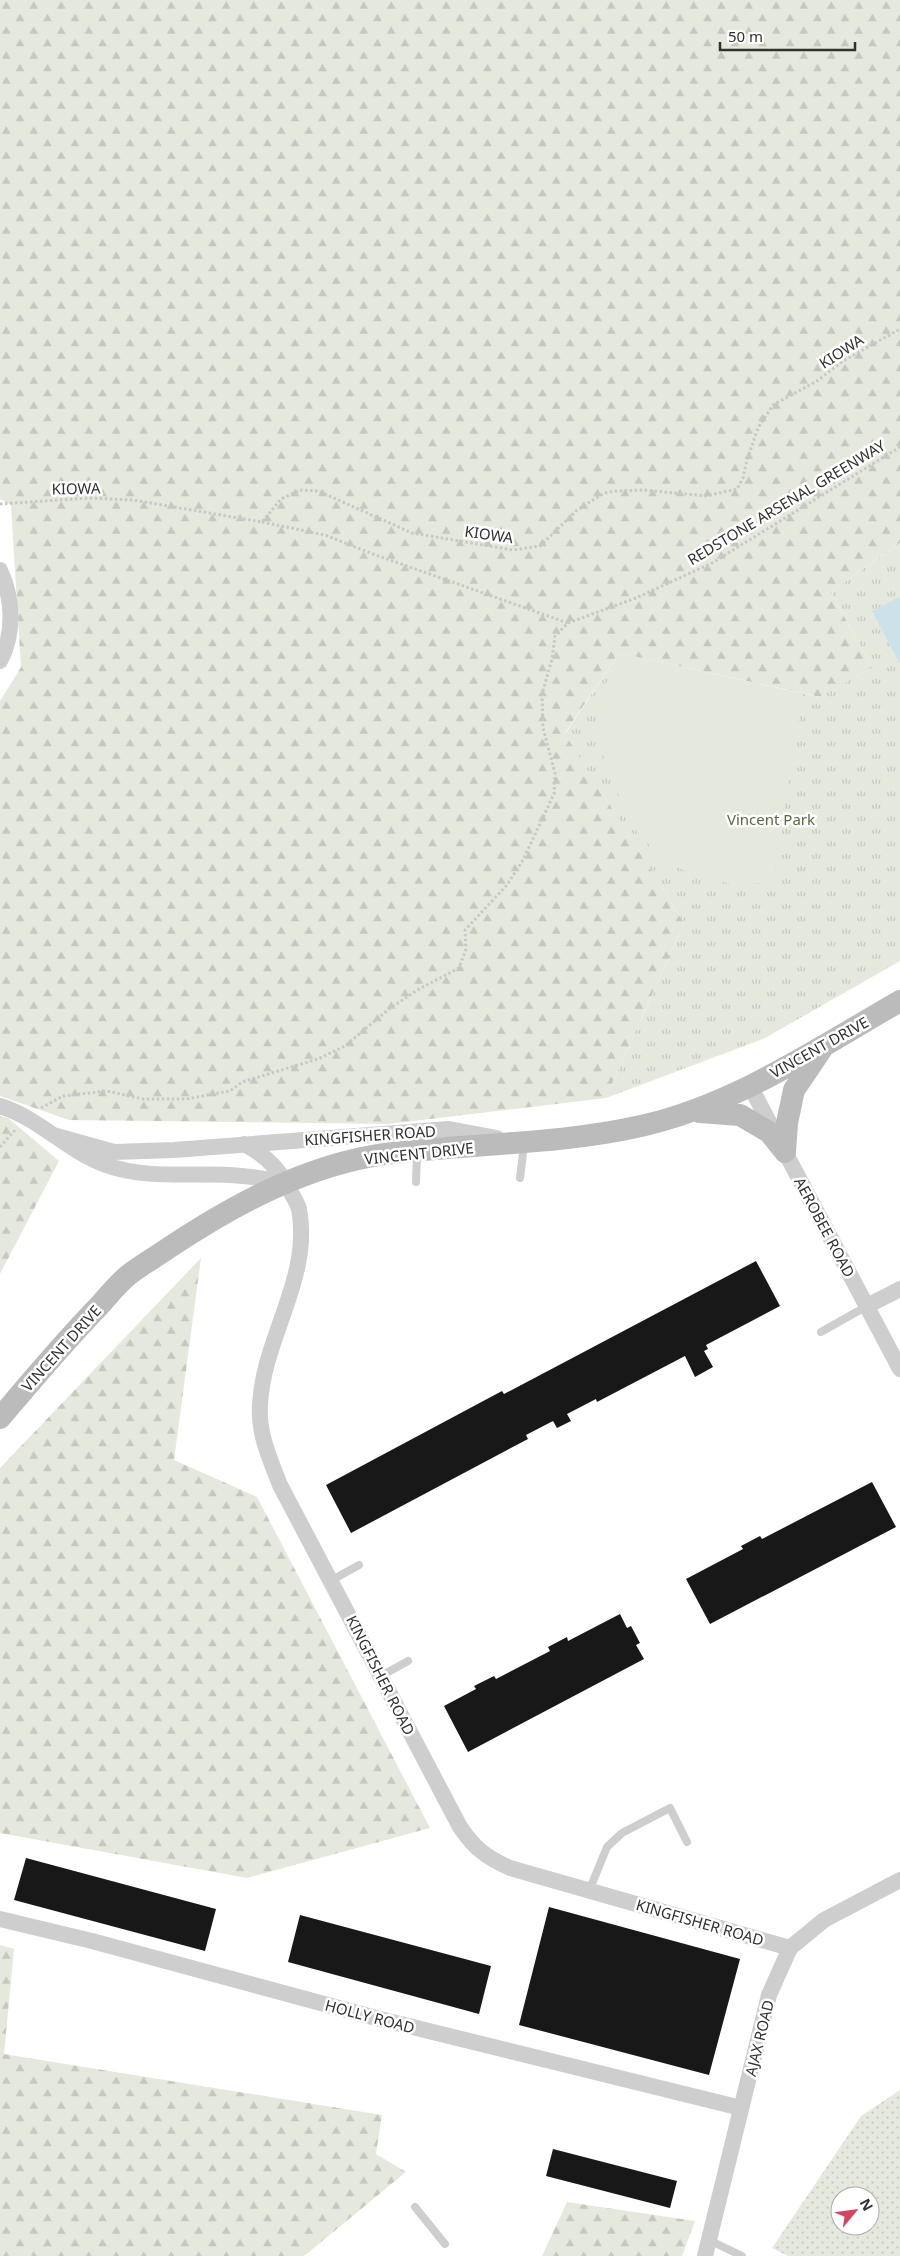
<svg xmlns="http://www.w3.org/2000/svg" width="900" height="2256" viewBox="0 0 900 2256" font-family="'Noto Sans',sans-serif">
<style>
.grass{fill:url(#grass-dots);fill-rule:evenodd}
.forest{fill:url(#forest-firs)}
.park{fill:url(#park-tufts)}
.pitch{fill:#e5e9dd}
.water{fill:#cce1e8}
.building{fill:#181818}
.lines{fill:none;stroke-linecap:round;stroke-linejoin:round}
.path{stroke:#c8c8c8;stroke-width:3;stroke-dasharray:2.5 2.5;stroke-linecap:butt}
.lane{stroke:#cecece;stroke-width:8}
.street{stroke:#cecece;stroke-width:16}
.secondary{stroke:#bbb;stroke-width:22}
.labels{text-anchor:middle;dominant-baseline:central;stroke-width:5;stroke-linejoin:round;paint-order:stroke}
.street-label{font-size:15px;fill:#313131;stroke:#fff}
.park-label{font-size:15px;fill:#596941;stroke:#fff}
</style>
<defs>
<pattern id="grass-dots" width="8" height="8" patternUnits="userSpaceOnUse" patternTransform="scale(1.25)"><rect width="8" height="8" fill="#e5e9dd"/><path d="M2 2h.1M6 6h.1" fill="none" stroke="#c5c8be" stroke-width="1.8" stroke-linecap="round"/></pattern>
<pattern id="forest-firs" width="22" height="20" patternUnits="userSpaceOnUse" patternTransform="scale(1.25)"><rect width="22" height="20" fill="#e5e9dd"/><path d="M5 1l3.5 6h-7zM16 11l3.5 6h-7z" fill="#c5c8be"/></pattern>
<pattern id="park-tufts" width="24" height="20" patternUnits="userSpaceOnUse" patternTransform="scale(1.25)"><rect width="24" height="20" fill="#e5e9dd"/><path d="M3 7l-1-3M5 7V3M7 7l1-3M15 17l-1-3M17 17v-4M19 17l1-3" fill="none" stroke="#c5c8be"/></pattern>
</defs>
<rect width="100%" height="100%" fill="#fff"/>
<path class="grass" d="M900,2090V2256H788L772,2248L861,2116ZM840,2196H870V2226H840Z"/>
<path class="forest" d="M0,0H900V543L831,592L872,668L820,697L619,653L565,733L684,923L606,1098L388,1124L69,1120L0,1096V701L21,667L11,505L0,499Z
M0,1116L8,1118L59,1161L0,1274Z
M201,1258L174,1460L257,1497L430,1828L247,1878L0,1833V1468Z
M0,1945L14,1949L4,2054L382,2115L376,2154L406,2172L304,2256H0Z
M567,2202L695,2221L682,2256H542Z"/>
<path class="park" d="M900,543V961L765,1038L606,1098L684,923L565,734L619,653L819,697L872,668L831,592Z"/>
<path class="pitch" d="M619,653L803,694L773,882L737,885L698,877L662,860L629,822L593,730L603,691Z"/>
<path class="water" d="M899,597L900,600V664L872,611Z"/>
<path class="building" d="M756,1261L780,1306L706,1345L708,1349L704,1351L713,1367L695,1377L685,1356L597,1402L596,1399L567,1414L571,1421L557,1428L553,1421L526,1435L528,1439L351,1533L326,1485L502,1391L504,1394Z
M872,1482L896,1527L710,1624L686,1579L743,1549L741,1546L760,1536L762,1539Z
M620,1614L627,1628L631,1626L640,1643L636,1645L644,1659L468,1752L444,1706L476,1689L474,1686L494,1676L496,1679L550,1651L548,1647L567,1637L568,1641Z
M26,1858L216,1909L205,1951L14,1900Z
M549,1907L740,1959L709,2075L519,2025Z
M300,1915L491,1966L479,2014L288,1962Z
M553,2149L677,2181L670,2208L546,2176Z"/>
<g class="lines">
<path class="path" d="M0,504L88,498L133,500L262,522L281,499L300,490L318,491L412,533L513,550L540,546L576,511L604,493L616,491L645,490L706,496L737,489L743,478L747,460L758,428L773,405L817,381L843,361L900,329
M262,522L325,535L373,554L568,623
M41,1108L63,1096L107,1091L143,1099H186L230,1091L242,1082L318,1059L345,1046L389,1009L419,989L459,968L466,949L465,930L507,885L523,860L554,794L555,773L543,728L542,694L552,659L555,636L568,623L636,598L712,563L900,447
M0,1147L15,1130"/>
<path class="lane" d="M520,1178L524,1145
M416,1182L417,1154
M821,1332L867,1306
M332,1580L359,1565
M381,1676L408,1661
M589,1891L607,1847L622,1833L670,1808L687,1842
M415,2207L445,2244
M709,2240L742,2256"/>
<path class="street" d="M0,570C13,598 15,633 0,661
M750,1086L900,1369
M0,1106C39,1118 67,1151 106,1165C145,1179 189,1173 230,1175C250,1176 268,1179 287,1183
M53,1135L114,1152L174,1150L449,1129L497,1138
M244,1144C264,1154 279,1168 289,1189C292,1195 297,1202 299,1209C312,1278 263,1338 260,1405C258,1434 270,1459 280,1485L460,1827C475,1849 486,1857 510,1868L790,1948
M867,1306L900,1289
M0,1919L92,1941L376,2018L741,2108
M705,2256L769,1995L790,1948L824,1920L900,1880"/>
<path class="secondary" d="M700,1112L740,1115L769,1132L785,1152
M785,1152L787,1123L794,1090L823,1047
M0,1418C32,1380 64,1342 99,1306C109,1295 119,1282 131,1273C143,1264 157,1256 170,1247C235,1204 307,1165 385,1154C470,1143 557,1145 641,1126C735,1105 818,1048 900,1001"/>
</g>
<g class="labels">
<g class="street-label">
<text transform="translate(841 351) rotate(-33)">KIOWA</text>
<text transform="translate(76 488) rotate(-1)">KIOWA</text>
<text transform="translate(786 502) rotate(-31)">REDSTONE ARSENAL GREENWAY</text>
<text transform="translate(489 534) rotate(8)">KIOWA</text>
<text transform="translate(819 1047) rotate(-29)">VINCENT DRIVE</text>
<text transform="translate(370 1135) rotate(-4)">KINGFISHER ROAD</text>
<text transform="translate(419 1153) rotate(-6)">VINCENT DRIVE</text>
<text transform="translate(825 1227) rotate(62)">AEROBEE ROAD</text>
<text transform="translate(61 1348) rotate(-48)">VINCENT DRIVE</text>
<text transform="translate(381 1675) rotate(63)">KINGFISHER ROAD</text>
<text transform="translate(700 1922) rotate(16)">KINGFISHER ROAD</text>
<text transform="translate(370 2016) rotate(15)">HOLLY ROAD</text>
<text transform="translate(759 2038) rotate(-76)">AJAX ROAD</text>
</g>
<g class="park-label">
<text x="771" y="819">Vincent Park</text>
</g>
</g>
<g transform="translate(855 2211) rotate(61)"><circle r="24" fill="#ffffff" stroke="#adadad"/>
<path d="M0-4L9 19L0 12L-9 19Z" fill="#d74461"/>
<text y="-8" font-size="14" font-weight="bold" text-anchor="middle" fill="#313131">N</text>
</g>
<path d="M720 42v8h135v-8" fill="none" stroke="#313131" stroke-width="2.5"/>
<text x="728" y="42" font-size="15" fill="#313131" stroke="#ffffff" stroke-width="4" paint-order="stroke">50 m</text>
</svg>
